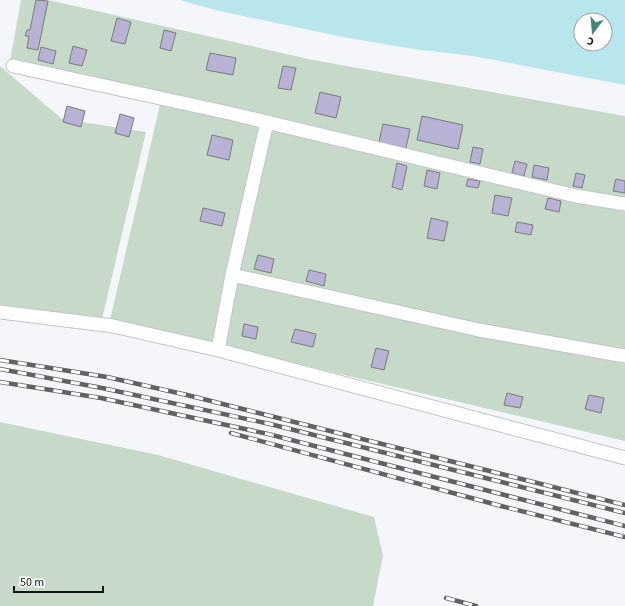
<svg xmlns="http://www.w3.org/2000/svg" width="625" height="606" viewBox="0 0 625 606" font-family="'Source Sans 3',sans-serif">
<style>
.green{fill:#c7daca}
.water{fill:#b8e6ec;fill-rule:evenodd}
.building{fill:#b8b2d4;stroke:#7b7a7d}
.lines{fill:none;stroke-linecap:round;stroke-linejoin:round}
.minor-casing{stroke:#c2c4c7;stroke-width:15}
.minor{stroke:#fff;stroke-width:13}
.rail-casing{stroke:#606263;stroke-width:4.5}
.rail{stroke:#fff;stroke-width:3;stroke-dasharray:9;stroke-linecap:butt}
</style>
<rect width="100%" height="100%" fill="#f4f6f9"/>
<path class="green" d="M21,0H48L313,60L625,116V441L110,320L162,96L10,61Z
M0,66L62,119L146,132L102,319L0,310Z
M0,422L158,455L374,517L383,556L373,606H0Z"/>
<path class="water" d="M180,0H625V85L473,56L413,49L343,37L219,11ZM581,20H605V44H581Z"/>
<path class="building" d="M36,0L48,1L38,50L27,48L29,36H25L27,30H30Z
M117,18L131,22L125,44L111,41Z
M164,30L176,33L171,51L160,48Z
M73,46L87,50L82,66L69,63Z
M41,47L56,51L53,64L38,60Z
M210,53L236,58L233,75L206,70Z
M283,66L296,68L291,90L278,88Z
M320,92L341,97L336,118L315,113Z
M67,106L85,111L81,127L63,122Z
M120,114L134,118L129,137L115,133Z
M422,116L463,125L458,149L417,140Z
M383,124L410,129L406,148L379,142Z
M212,135L233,140L229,160L207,155Z
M473,147L483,149L480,164L470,162Z
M515,161L527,164L524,176L512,173Z
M397,163L407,166L402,190L392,187Z
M534,165L549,168L547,180L532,177Z
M427,170L440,173L437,189L424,186Z
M576,173L585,175L582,188L573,186Z
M468,179L480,181L478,188L466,186Z
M616,179L625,181V193L613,191Z
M495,195L512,198L508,216L492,213Z
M548,198L561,201L559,212L545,209Z
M203,208L225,213L222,226L200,221Z
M431,218L448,222L444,241L427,238Z
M517,222L533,225L531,235L515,232Z
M258,255L274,259L271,273L254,269Z
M309,270L326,274L324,286L306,281Z
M244,324L258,327L256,339L242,336Z
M295,329L316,334L313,347L291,342Z
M376,348L389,351L384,370L371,367Z
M507,393L523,397L520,408L504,405Z
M589,395L604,398L601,413L585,409Z"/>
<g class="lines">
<g class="minor-casing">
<path id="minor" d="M13,66L229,113L576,196L625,204
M232,275L479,330L625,356
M0,312L113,326L218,350L625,458
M218,350L232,275L267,122"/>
</g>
<use href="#minor" class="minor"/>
<g class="rail-casing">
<path id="rail" d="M0,360L107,377L187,395L625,505
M0,369L102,388L270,424L625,513
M0,382L101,398L268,434L625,526
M231,433L501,506L625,537
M446,598L476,606"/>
</g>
<use href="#rail" class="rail"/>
</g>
<g transform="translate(593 32) rotate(196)"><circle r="19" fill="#ffffff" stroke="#a0a1a1"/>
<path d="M0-3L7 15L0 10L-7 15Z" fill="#438577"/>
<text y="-6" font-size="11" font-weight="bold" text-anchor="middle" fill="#121314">С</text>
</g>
<path d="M14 586v6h89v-6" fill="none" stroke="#121314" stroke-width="2"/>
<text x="20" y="586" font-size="12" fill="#121314" stroke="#ffffff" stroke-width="3" paint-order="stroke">50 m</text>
</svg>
